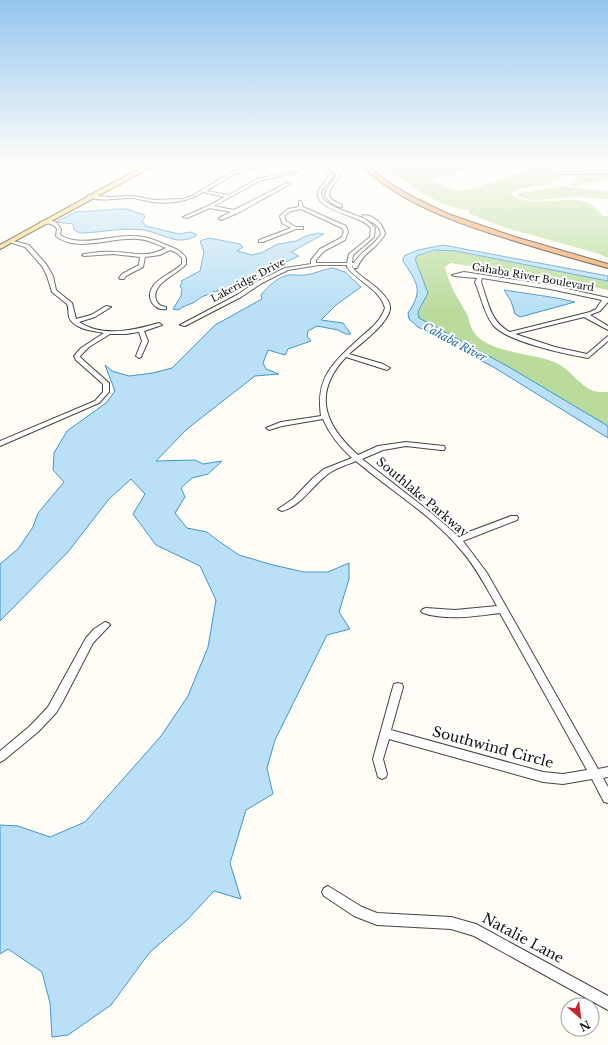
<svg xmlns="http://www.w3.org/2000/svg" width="608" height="1045" viewBox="0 0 608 1045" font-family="'Libre Baskerville',serif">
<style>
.forest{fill:#b9dc9c}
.water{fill:#b9e0f7;stroke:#3f96cf}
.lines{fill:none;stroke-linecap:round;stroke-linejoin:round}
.minor-casing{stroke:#444;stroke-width:2}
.major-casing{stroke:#222;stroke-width:2}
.highway-casing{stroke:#222;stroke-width:2}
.minor{fill:#fff;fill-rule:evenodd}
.major{fill:#f9d66b;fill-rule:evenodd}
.highway{fill:#f5a25d;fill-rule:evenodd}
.labels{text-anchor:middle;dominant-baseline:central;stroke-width:4;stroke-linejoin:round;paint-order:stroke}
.far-street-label{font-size:10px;fill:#111;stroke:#fff}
.far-water-label{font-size:11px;font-style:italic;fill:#1768a6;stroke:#fff}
.street-label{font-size:12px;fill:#111;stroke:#fff}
.near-street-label{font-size:14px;fill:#111;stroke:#fff}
</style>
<rect width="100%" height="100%" fill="#fffdf5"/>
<path class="forest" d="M380,165H420L440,168L464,165H505L501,167L473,168L434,179C439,185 451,191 459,191C471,190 496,181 508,177L506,174H517L526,169L517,168L511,169L506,167C520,161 547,171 562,174L563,177C547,189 525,183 510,193C535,216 583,182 602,216H608V258L596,253L506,228L470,214L468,210C451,208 434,200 419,191C409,184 407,179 395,177L390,168Z
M608,172V180L586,183L576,187L569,185L575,181V174Z
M565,186C575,189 602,189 608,192V199L576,197L533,200L519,197L518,193Z
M441,249L456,251L608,281V290L531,275L450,263L445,267C449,285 458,299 467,314C469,320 470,326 473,331C486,353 533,353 554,362C570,368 577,384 593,391C597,392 603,392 608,392V426L509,367L419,318L418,313L423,304L420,271L415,259L417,256Z"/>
<path class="water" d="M119,209H127L144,215L145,217L142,221L146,226L179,234L190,232L196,234V236C179,245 168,237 152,232C131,225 102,233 80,233L74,230L73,224L56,222L75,212Z
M318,233L324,234L291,252L299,256L279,265V267L274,269L273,271L266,273L262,277L245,284L227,288L225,290L212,292L211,294C201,296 201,298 193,303C188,305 183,306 178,310L173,309L181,296L182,289L180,286L182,283L181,281L200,271L204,252L200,241L209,238L240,244L243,247L237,251L252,255L261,253L278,244L296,241L306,236Z
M443,245L608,276V281L456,251L434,250L417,256L415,259L428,293L418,312L419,318L509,367L608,426V438L495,368L418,327L409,319L408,313C424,290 417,283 403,261L404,256L418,250Z
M333,268L345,272L361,287L336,305L321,320L343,323L351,334H346L338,330L317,326L308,331L307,336L311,341L288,349L285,355L268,350L263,363L266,369L279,374L255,376L187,429L156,461L195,460L203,464L222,461L208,474L192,478L181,488L185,497L175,513L187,528L207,532L217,540L239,555L273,565L304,572H328L349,563V579L339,612L350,629L327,635L275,740L267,768L273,794L246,810L230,863L241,899L214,891L186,921L150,952L111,1005L68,1035L52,1037L50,1003L42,972L8,949L0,954V825L18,826L50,837L85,822L161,736L188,696L208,647L216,600L200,566L156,545L133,514L145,494L131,479L109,499L68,552L0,621V564L18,549L33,527L38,513L64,482L53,470L54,453L67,431L106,403L115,391L105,365L112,371L129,376L153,373L172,368L215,325L262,299L261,295C267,287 279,276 289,275C294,274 300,276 305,275C315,274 323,269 333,268Z
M504,290L557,298L575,302L520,317L515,314L511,301Z"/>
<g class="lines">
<g class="minor-casing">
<path id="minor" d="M261,165H268L234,174L206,191L229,195L257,179L295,171L297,172L259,181L214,206L234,210L287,183L290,184L238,213L221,220L219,219V218L231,212L210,208L187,218L183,217L208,206L225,197L203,192C188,202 169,204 152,202C146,201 140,199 133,198C119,197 100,203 87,196L89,195L109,197L134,196L153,200L183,199L192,196L232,172Z
M316,165C324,165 329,169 333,176C331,182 321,187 321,194C321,205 354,214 363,218C368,221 372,224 375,228L374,237L353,255L352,263H354C361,251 374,246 381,234L379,228L375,224L363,217V215C374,215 383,224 385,234C377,249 364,251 357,268H353V265L352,267C360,277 371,282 380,291C384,295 391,302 390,309C388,324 360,344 349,354L383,364L390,368L387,370L346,357C312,393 324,425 358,455L378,446L406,442L444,446L445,448L444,450H441L406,446L383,450L362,459L430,512L458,536L511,516H517L518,518L517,520L463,541L487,573L598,769L608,767V777L603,778L608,787V803L604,802L592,779L563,784L543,782L389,739L383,759L387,774L386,777L382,779L378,777L373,759L393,687L394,684L398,683L402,684L403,687L391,730L543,772L563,774L587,770L500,613C476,616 447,621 423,613L421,611L423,609L426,608L455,610L497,606C486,587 476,567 461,550C432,515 391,491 356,461C347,465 336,468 328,474C312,486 301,506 282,511L278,509L293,499L313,478L324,469L352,458C340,447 330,435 323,419L282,426L269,430L266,428L281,422L321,416C315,376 335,361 362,336C372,328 381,320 385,308C380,289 358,282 347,267V265H319L288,270L262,283L241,297L185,326L180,325L237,295L258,281L285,268L311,264V260L320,249L341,238L344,232L342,228L301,209L291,211L284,216L286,221L296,227H303V229H296L263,242H259V240L291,228L282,223L280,216L288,209L299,207V201H301L303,207L346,226L348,232L345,240L324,251L316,260V263H347L349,254L370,237L371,228C367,224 363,221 357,219C347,214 314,207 318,191L329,176L326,171Z
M325,165C332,165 336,170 340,176L330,190L329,196L332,200L342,205V207C335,207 329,201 325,196L326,190L336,176L333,172Z
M527,165H534L560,172L608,171V173L560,174Z
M47,220L56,222L61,229L60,235C82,248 110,235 133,236C145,236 156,240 166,245C174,248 181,250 186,258V264C177,275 151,283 156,300C158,305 161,306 166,307V309C154,311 146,298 152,288C158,277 173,273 182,264V258L177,253L170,250L160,255L145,257L143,267L126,276L124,279H120L119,278L122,274L139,265L140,257L113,254L84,256L82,255L84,254C93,253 103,251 113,252C134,252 145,259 166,248C156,244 147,239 137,239C112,237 76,253 56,236L57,229C50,220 46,226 40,222Z
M9,240L29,245L46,264L53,276L56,290L72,303L76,319L91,315L106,306L111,307L95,317L79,322C103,338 134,330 159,323L162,325L144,331L148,341L141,357L139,358L136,356L142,341L139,332L126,334H110L89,347L80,356L81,358L109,383V392L99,403L0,446V441L95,401L103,392V384L76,360L74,356L81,348L104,333C93,331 73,329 69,317C68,312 69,308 67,304L52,292L47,276L42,266L25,247L9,242Z
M464,272L550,285L608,298V302L600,311L590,315L608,326V330L584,317L515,334L555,347L587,354L608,336V341L588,358C565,354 507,342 493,325C484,313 481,296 475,282L477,278C471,277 456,277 452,275ZM482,278L550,289L602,300L596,309L590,312L510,332C490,322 488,301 481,282Z
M105,622L108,623L110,625L93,643L62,703L56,713L38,732L4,760L0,762V751L30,726L48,707L86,638L94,629Z
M328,886L362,907L377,913L451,917L476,924L608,996V1010L474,936L451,929L377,925L354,916L324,896L322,892L324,888Z"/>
</g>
<g class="major-casing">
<path id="major" d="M149,165H155L0,249V245L116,181Z"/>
</g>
<g class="highway-casing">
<path id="highway" d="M361,165H367L389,183L417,199L448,214L515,237L608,264V268C582,261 557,254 531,246C475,229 404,208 361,165Z"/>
</g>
<use href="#minor" class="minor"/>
<use href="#major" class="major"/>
<use href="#highway" class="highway"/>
</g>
<linearGradient id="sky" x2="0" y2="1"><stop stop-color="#95c6ee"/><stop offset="0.53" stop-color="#fffefa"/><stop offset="1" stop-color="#fffefa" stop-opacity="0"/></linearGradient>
<rect width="608" height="311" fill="url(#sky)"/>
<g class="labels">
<g class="far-street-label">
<text transform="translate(533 277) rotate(10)">Cahaba River Boulevard</text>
<text transform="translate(248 280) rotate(-28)">Lakeridge Drive</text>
</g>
<g class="far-water-label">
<text transform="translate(455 342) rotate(28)">Cahaba River</text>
</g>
<g class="street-label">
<text transform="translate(423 497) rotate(40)">Southlake Parkway</text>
</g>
<g class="near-street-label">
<text transform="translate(493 747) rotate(15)">Southwind Circle</text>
<text transform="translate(523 938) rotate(28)">Natalie Lane</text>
</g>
</g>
<g transform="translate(580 1017) rotate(152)"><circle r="19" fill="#ffffff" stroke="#a0a0a0"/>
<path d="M0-3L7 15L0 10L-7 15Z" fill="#c4262e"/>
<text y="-6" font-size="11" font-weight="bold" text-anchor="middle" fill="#111111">N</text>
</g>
</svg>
